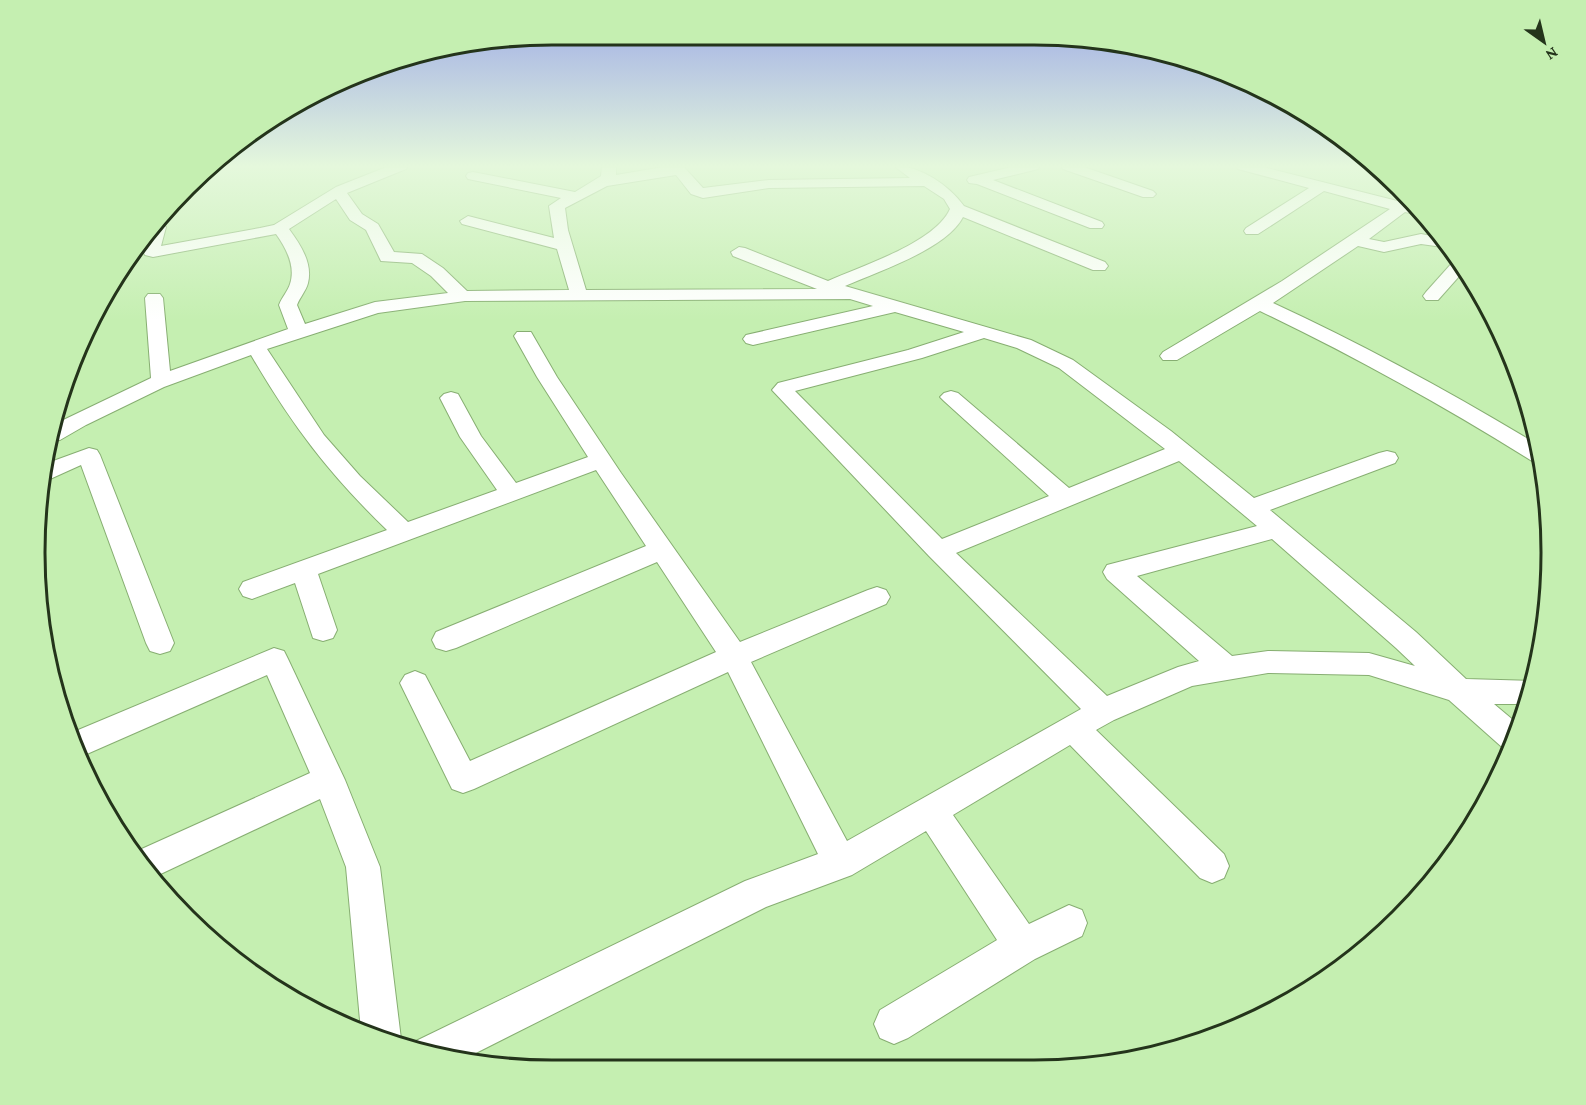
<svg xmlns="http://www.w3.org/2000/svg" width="1586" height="1105" viewBox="0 0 1586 1105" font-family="'Crimson Pro',serif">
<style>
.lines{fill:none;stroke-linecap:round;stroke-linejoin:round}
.minor-casing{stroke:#87ae72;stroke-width:2}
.minor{fill:#fff;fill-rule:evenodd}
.rim{fill:none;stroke:#24341b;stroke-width:3}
</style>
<rect width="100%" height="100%" fill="#c5efb1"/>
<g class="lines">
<g class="minor-casing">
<path id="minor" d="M389,166H408L406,169L347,193L362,214L378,224L394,252L422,254L443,268L467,291L569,290L557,249L462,224L460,221L468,216L554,238L549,206L561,198L468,179L466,176L468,173L473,172L575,192L601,176L602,166H616V175L669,166H683L703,188L769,180L910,178L894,166C919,165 949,185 964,206L1105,262L1108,266L1105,270H1093L963,217C947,249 877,272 845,286L1031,340L1073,360L1171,431L1254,498L1379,453L1387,451L1395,453L1398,458L1395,463L1270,510L1416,632L1466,679L1535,681L1527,704H1494L1519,725L1510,751L1503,748L1449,700L1369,675L1268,673L1192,686L1114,720L1096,730L1224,854L1229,866L1224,878L1212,883L1200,878L1070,745L953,815L1029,924L1069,905L1082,910L1087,923L1082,936L1035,959L908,1038L894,1044L880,1038L874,1024L880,1010L997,940L926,831L852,875L766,907L462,1060L412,1050L416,1041L745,881L818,854L728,672L474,789L463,793L452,789L400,683L405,675L415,671L425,675L470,761L716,652L657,562L456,648L446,651L436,648L432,640L436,632L646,546L596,470L318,574L337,630L333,638L323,641L313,638L295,583L252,599L243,596L239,589L243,582L387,530C328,473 292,425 251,355L164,387L86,425L60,440L51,441L55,424L151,378L145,298L148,294H160L163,298L170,371L288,329L279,305C282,297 288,291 290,284C296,266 286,248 276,234L153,257L145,255L143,251L147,237L157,220L166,227L161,246L260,228L274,225L336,187ZM676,175L691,194L703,198L769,188L924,186L944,199L950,209C935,243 861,266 828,281L745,248L739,247L731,252L733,256L817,289L586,290L568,230L565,208L607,186ZM336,199L350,220L366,230L381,261L412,263L431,276L448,293L375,302L305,324L297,305C300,297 306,291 308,283C313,263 300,244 289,229ZM850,299L873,306L746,335L743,339L746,343L753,345L895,312L964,332L908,350L778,383L772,390L929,556L1081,709L847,841L751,662L886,604L890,597L886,590L877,587L868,590L740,642L621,473L557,377L531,332H517L514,336L537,377L588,457L516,483L481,436L458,394L451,392L444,394L440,398L460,437L497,490L408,522L360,476L324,435L267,349L378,313L465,301ZM984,338L1017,348L1059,368L1165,449L1069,488L958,393L951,391L944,393L940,397L944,401L1049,496L942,539L795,391L922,358ZM1179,461L1257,526L1107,565L1103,572L1107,579L1199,661L1178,667L1107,696L956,553ZM1272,539L1396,648L1415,666L1369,653L1268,651L1232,656L1137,576Z
M1016,166H1040L1038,169L993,180L1102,222L1104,225L1102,228H1090L977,184L969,183L967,180L969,177Z
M1061,166H1081L1153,191L1156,194L1153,197H1143L1063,169Z
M1236,166H1259L1417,206L1427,217L1405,212L1369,239L1384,242L1421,234L1442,238L1450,248L1421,244L1384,252L1358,246L1273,303C1364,345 1452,393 1538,445L1542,463L1532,461C1444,406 1354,356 1260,311L1177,360H1163L1160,356L1163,352L1282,281L1390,209L1324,191L1258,234H1246L1244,231L1246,228L1309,188L1238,169Z
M1460,262L1468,274L1462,273L1438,300H1426L1423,296L1426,292L1452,263Z
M89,448L97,450L100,455L174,643L170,651L160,654L150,651L146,643L81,465L50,479L40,481L45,464Z
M274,648L284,651L288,659L345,780L380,867L401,1039L398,1045L361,1031L346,867L320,799L152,878L135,852L310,773L267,675L80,757L71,733Z"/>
</g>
<use href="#minor" class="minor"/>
</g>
<linearGradient id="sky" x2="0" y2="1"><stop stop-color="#9daae6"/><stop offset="0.52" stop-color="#e5f8dc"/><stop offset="1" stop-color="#e5f8dc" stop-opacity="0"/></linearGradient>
<rect width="1586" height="320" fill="url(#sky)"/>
<path d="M0 0H1586V1105H0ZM552 45H1034A507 507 0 0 1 1541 552V553A507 507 0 0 1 1034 1060H552A507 507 0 0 1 45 553V552A507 507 0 0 1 552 45Z" fill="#c5efb1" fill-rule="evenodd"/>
<path class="rim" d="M552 45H1034A507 507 0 0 1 1541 552V553A507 507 0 0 1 1034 1060H552A507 507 0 0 1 45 553V552A507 507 0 0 1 552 45Z"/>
<g transform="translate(1544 42) rotate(146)" stroke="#c5efb1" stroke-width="4.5" paint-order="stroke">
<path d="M0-4.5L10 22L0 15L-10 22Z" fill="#24341b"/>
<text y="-9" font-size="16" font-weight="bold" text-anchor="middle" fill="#24341b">N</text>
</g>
</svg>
